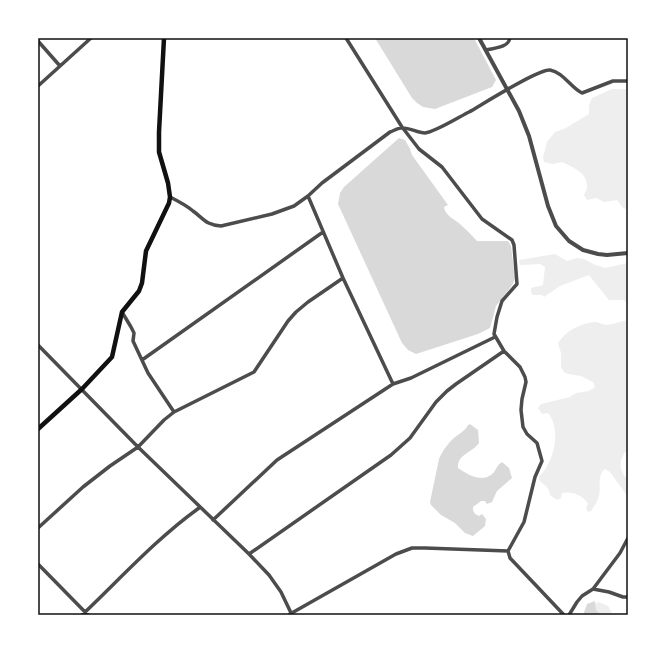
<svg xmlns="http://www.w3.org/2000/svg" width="666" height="653" viewBox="0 0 666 653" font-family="Cabin,sans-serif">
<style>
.green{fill:#eee}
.water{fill:#d9d9d9}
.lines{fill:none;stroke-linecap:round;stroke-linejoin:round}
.minor{stroke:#4c4c4c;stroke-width:3.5}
.tertiary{stroke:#4c4c4c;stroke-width:4}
.secondary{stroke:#111;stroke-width:4.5}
.neatline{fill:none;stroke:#111;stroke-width:1.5}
</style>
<rect width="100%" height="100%" fill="#fff"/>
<path class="green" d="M612,89H628V207L624,209L617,200L604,202L596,198L587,200L584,195C585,193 587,189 587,186C587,172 572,167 562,162L553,164L544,162L543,157L547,142L555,132L564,129L589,114V105L592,98Z
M555,254L567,261L577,258L584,259L593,264L605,268L628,263V304L624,300H609L589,275L560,286L544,297L542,295H533L531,292V288L543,285L545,267L540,264L520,265L519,260Z
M628,320V449C618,459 618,470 628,480V497L610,472L605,469C597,474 601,488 599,496C598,501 594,506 591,511L588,512L586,508L588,504C583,495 572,491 562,493L561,498L557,500L550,495C549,486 545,486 539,480V477C542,473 546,469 548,464C556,451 559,425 548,413L542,414L538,408L541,404L570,397L576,393L589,391L595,387L593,382L581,376L568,374L564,372L561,367V353L558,343C566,331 580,323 595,322C599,322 603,325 607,325C614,324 621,321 628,320Z
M599,602L608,606L612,613L617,615H602L596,610L595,606L596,603Z"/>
<path class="water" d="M375,38H474L496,80L492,87L435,109L423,107L417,103L412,98Z
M399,138L405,140L410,149L412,155L448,205L444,207C445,216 455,219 461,225C467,230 472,236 477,241H508L511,246L515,278L513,284L496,306L490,328L478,334L416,354L408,350L402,343L338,204L340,193L344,187Z
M470,424L478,430L479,443C472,453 457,454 458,468C468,475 484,484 494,472C497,468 497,465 502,462L509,468L512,478L497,491L492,502L487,504L485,501H481L473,507V510L475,514L479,516L482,514L486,519L485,526L473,536L465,533L455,523L441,515L431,505L430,502L439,459C442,452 448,443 454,438C459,434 463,432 467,427V426Z
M595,601L596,610L602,615H583L587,604Z"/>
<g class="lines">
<path class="minor" d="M346,38L402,127L419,149L442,167L482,219L512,240L514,245L517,284L502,301L497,317L494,334L504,351L520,367L525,377L526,382L522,399L521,410L523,427L527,434L537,443L542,461L535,477L524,522L508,551L510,558L564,615
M38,41L60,66
M486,50C494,48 508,48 510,38
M38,86L91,38
M308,196L343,278L393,384
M170,197C178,201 186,205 193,211C204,219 206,225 221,226L272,214L294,206L308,196L322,183L390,132C393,131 398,128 401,128C409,127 417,133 425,133C435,132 459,117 469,112C483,104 538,69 550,70C563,72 571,88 582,93L613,81H628
M122,312L131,327L134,333L133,341L148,373L174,412
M38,345L138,447L249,554L269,575L281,592L292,615
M142,360L323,232
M213,520L277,460L393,384L411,378L495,337
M38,528L83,487L110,466L138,447L164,420L174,412L254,372L288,321L296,312L308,302L343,278
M249,554L391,455L410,438L436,402L447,391L456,384L504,351
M38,564L88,615
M593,589L609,592L623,597H628
M290,614L396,554L412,548H425L508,551
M82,615C120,579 157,538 199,508
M569,615L577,602L582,596L593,589L620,553L628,538"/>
<path class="tertiary" d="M479,38L519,111L529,136L548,206L556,226L569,241L583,250L598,254L607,255L628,253"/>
<path class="secondary" d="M38,429L82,389L112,357L122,312L139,291L142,283L146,251L169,203L170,197L168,183L159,152V132L164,38"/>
</g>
<rect width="666" height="653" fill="none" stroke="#ffffff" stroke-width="78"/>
<rect x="39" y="39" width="588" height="575" class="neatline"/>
</svg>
